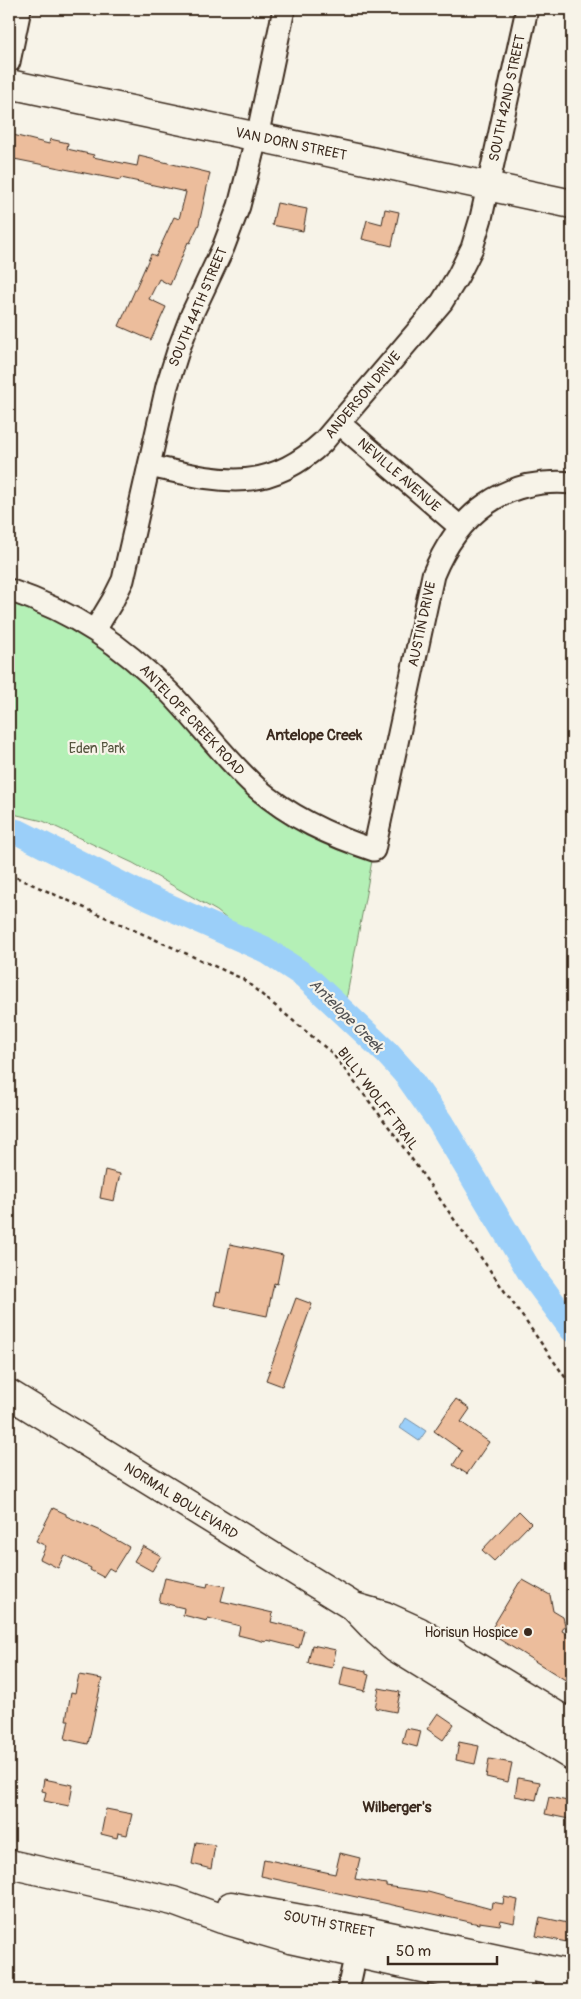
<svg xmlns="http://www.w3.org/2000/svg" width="581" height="1999" viewBox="0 0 581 1999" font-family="Pangolin,sans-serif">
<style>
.green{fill:#b4f0b6;stroke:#788d6a}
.water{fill:#9bcff9;stroke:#758da1}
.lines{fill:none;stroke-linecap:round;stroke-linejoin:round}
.river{stroke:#9bcff9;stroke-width:26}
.building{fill:#ecbd9c;stroke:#3b2a1e}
.minor-casing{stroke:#3b2a1e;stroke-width:25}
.major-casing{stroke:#3b2a1e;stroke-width:31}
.path{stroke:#3b2a1e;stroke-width:2.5;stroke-dasharray:4 4;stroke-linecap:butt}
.minor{stroke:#f7f3e8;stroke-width:21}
.major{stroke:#f7f3e8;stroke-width:28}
.poi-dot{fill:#3b2a1e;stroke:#f7f3e8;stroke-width:2}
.labels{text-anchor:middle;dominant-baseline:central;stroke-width:4.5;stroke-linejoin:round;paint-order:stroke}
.street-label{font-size:14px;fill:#3b2a1e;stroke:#f7f3e8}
.park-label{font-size:14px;fill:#53523c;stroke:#f7f3e8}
.poi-label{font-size:14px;fill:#3b2a1e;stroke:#f7f3e8;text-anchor:end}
.neighbourhood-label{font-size:15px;font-weight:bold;fill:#3b2a1e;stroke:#f7f3e8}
.water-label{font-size:15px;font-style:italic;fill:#535355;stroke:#f7f3e8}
</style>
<rect width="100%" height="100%" fill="#f7f3e8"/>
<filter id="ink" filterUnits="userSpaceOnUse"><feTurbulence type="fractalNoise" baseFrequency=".02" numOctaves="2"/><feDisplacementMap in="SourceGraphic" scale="10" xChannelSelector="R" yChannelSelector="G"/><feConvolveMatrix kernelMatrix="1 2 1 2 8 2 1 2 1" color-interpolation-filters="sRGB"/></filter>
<g filter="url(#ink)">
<path class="green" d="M9,590L95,630L258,789L374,850L342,1022L288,969L217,911L133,863L43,821L9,813Z"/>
<path class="water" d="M406,1418L426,1431L419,1441L400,1428Z"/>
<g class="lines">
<path class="river" d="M9,830L20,833L140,894L264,949L305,976L387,1053L406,1074L440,1122L530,1272L572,1329"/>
</g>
<path class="building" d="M9,134L49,144L50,139L68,143L67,149L94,155L93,157L137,166L139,156L210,173L199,224L190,243L188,242L170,285L159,279L149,299L166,307L151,340L119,326L151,254L156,256L174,217L179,219L186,192L121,178L120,180L9,158Z
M277,203L307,209L303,231L272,225Z
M385,209L399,212L392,246L362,239L367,220L382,224Z
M105,1170L120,1174L114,1201L100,1198Z
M230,1244L283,1255L277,1284L274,1283L267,1316L214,1305L217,1292L220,1293Z
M296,1298L312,1304L282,1386L266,1380Z
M456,1399L470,1409L461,1422L489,1442L467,1474L453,1465L462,1451L434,1431Z
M53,1508L66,1514V1516L99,1530L129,1547L114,1571L109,1568L103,1577L90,1570L91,1568L64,1555L58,1568L40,1559L46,1546L36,1541Z
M519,1511L531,1523L494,1561L482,1550Z
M143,1546L161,1556L152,1571L134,1561Z
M165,1578L207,1587L208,1583L225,1586L221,1601L273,1613L271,1622L304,1630L299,1648L267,1640L266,1642L238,1635L240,1626L208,1618L207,1621L183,1615L184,1608L159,1602Z
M523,1580L550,1595L553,1611L563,1617L565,1625L562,1631L572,1637V1673L567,1681L494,1636L491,1633L492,1628L519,1583Z
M312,1645L336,1650L332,1668L308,1663Z
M344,1666L366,1671V1674L369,1675L365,1691L340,1685Z
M79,1675L102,1679L88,1744L65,1739L69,1720H66L71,1692L75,1693Z
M379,1688L400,1692L396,1712L375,1708Z
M438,1713L454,1724L443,1740L427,1729Z
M406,1728L421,1731L417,1747L402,1743Z
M459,1742L479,1746L475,1764L456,1760Z
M489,1759L512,1763L508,1782L486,1777Z
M518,1778L540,1782L536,1800L515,1796Z
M44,1779L73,1785L69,1806L44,1801L46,1792L42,1791Z
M549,1797L572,1802L569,1819L545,1814Z
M106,1809L132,1814L127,1835L118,1833L117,1838L101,1834Z
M196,1842L215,1845L211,1869L192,1864Z
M340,1853L360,1858L355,1879L386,1884V1886L428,1892L491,1909L492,1902L503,1904L504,1897L518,1900L514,1923L501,1920L500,1925L479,1922V1924L261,1876L264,1859L335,1874Z
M540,1917L572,1924V1943L536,1936Z"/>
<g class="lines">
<g class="minor-casing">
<path id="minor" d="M9,62L20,9
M339,423L460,527
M149,466C219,481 265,496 323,442L442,302L458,276L472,248L481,218L527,9
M9,590C74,612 121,644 170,693C200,724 225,759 257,788C291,818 331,836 374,850L433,575C458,514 504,477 572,483
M95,630L113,600L123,580L167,386L179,348L192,314L223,248L239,206L260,123L284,9
M348,1990L359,1939"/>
</g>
<g class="major-casing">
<path id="major" d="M9,84L572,204
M9,1394L354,1607L385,1616L418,1631L572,1725
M355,1608L378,1632L395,1647L572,1756
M9,1864L173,1901L222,1919L290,1939L522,1990
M231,1906L361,1930L572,1975"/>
</g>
<path class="path" d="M9,874L243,979L332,1053L392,1131L572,1387"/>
<use href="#minor" class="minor"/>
<use href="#major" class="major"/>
</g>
</g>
<circle class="poi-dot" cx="528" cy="1632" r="5"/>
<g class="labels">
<g class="street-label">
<text transform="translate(507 98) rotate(-78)">SOUTH 42ND STREET</text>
<text transform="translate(291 144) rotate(12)">VAN DORN STREET</text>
<text transform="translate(198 307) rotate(-67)">SOUTH 44TH STREET</text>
<text transform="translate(363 395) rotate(-50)">ANDERSON DRIVE</text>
<text transform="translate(399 475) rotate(41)">NEVILLE AVENUE</text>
<text transform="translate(422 624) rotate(-78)">AUSTIN DRIVE</text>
<text transform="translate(192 720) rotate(47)">ANTELOPE CREEK ROAD</text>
<text transform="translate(378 1099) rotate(53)">BILLY WOLFF TRAIL</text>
<text transform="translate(181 1501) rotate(32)">NORMAL BOULEVARD</text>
<text transform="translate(329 1924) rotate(11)">SOUTH STREET</text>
</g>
<g class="park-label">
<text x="97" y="748">Eden Park</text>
</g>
<g class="poi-label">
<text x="518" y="1632">Horisun Hospice</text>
</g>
<g class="neighbourhood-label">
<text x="314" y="735">Antelope Creek</text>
<text x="397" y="1807">Wilberger's</text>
</g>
<g class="water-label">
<text transform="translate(346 1016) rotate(45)">Antelope Creek</text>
</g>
</g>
<rect width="581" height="1999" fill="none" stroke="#f7f3e8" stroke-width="30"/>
<rect x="15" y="15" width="551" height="1969" fill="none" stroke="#3b2a1e" stroke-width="2" filter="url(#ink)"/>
<path d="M388 1956v8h109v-8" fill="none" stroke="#3b2a1e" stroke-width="2.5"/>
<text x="396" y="1956" font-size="15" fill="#3b2a1e" stroke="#f7f3e8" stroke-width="4" paint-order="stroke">50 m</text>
</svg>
